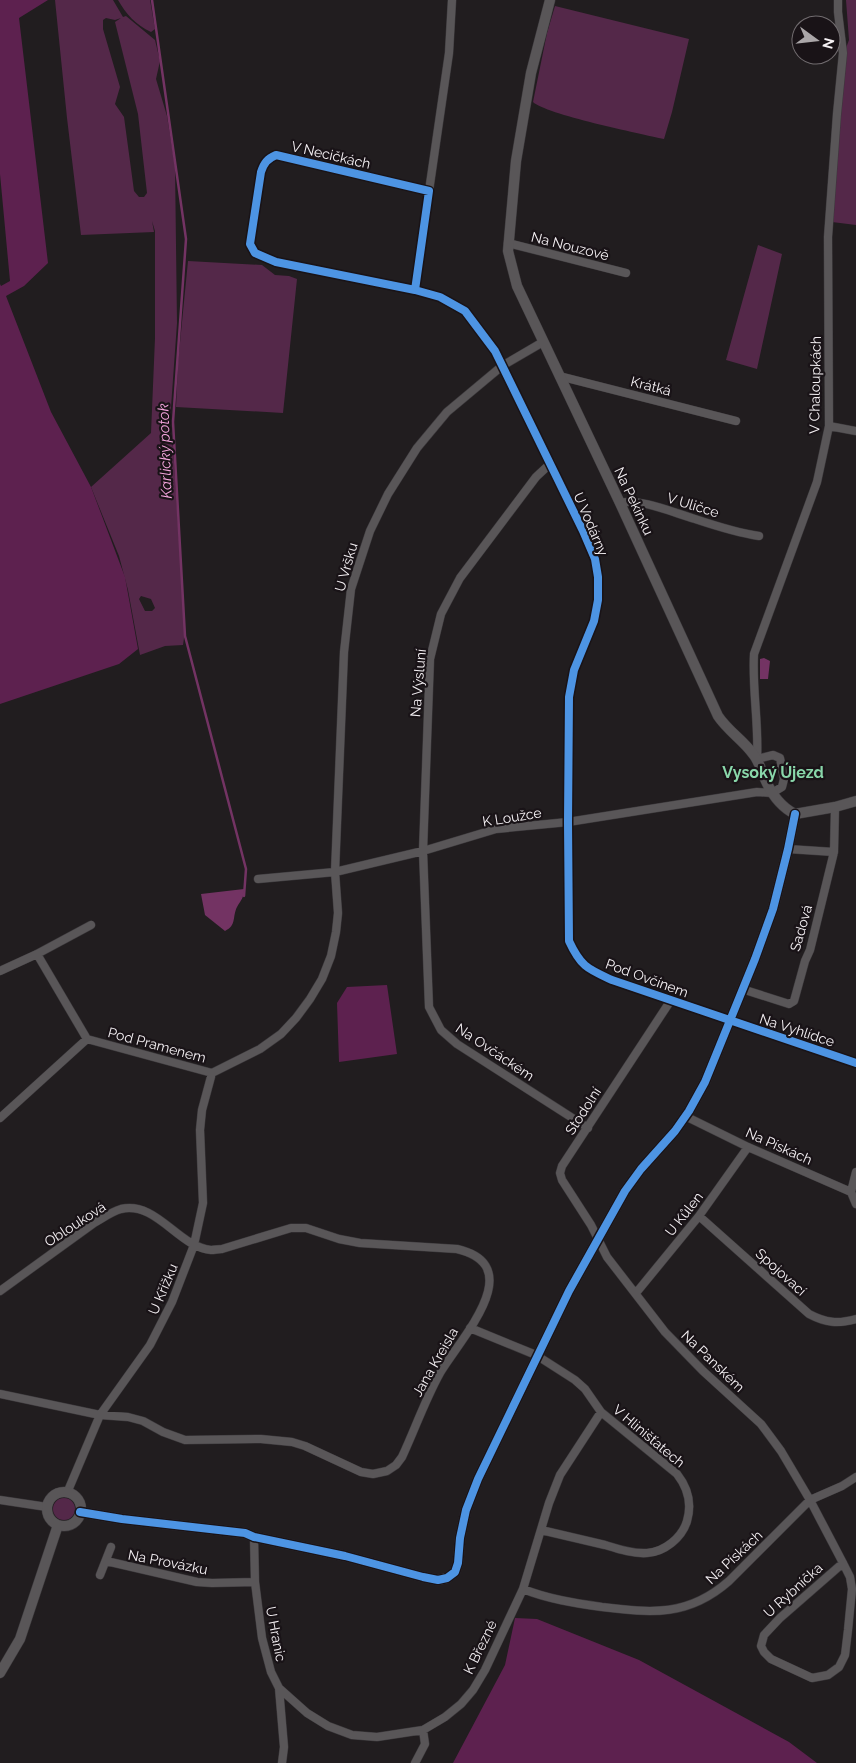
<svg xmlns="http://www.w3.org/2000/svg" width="856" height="1763" viewBox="0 0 856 1763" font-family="Raleway,sans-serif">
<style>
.green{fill:#542849;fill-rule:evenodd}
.forest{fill:#5d214f}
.water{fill:#733363}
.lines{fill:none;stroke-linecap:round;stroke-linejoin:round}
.stream{stroke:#733363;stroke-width:2.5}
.minor-casing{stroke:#3c393c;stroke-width:9}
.tertiary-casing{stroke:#3c393c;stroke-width:11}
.minor{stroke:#595658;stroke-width:8}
.tertiary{stroke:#595658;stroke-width:10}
.cycleway-casing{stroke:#191317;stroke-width:11}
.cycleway{stroke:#4d94e3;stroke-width:8}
.labels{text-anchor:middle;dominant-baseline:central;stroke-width:4.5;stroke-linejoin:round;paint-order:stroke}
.street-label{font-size:14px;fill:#f5f1f4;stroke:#191317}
.water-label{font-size:15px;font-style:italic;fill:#f7a7e0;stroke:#191317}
.quarter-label{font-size:16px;font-weight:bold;fill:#89d7aa;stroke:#191317}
</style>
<rect width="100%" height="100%" fill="#211d1f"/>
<path class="green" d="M55,0H113L123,17L126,16L155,40L160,61L156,79L167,116L175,166L177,323L171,407L168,426L173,447L185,631L183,645L165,646L140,655L128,590L119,556L91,487L151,433L155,338V231L152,221L154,232L81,235L67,118ZM106,18L115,20L121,18L115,22L138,114L147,193L144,197H139L134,191L124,117L115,104L120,87L103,29V20ZM141,596L151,599L155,608L152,611H145L139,599Z
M118,0H150L155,29L151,32C136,25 126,14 118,0Z
M846,0H856V225L832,222L846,48L849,40Z
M555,6L689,39L672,112L664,139C641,134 545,114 533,102L547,33Z
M758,245L782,254L757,369L726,360Z
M188,261L262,265L275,275L289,276L297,279L283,413L176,407L178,363Z
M53 1509a11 11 0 1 1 22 0a11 11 0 1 1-22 0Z"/>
<path class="forest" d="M0,0H48L19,18L48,263L24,286L6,296L51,412L91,487L125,577L138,649L119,664L0,704V284L1,286L10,281L0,174Z
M387,985L397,1054L339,1062L337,1003L347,987Z
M515,1618L537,1619L639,1660L789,1742L817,1763H453L505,1665Z"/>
<path class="water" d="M764,658L770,661L768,679H760V659Z
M244,889C244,898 241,900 237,907C232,917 237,925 225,931L205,915L201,894Z"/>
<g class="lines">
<path class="stream" d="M152,0L186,239L173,422L185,636L246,869L244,896"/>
<g class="minor-casing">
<path id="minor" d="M429,191L449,53L452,0
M508,243L626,273
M415,290L429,191L276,155C267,159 264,163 261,172L250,244L255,253L276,262L415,290L440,297L465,311L495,351L583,531L595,559L598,577V600L594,621L574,670L569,697L568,822L569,941C581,967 588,969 612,980L856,1063
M559,376L736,421
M829,426L856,431
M551,463L536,477L460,578L441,614L430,659L423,851L429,1007L441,1030L457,1044L588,1128
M620,503C641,498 674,513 695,519C716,526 738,533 759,536
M788,849L834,852
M258,879L335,872L423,851L496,829L568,822L757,792L772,793L782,787L784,779L780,758L773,755L757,759C759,724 752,689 754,654L817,482L829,426L828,237L837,114L843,53L838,12V0
M37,954L87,1039L212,1073L260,1049L281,1034L296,1018L310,999L322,979L331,956L336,932L338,913L335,872L344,652L351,589L370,531L388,494L417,448L447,412L502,366L543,342
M0,971L37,954L91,925
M742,989L789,1004L794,1001L805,961L810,950L834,852L835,807
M671,1000L562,1166L560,1173L562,1180L591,1225L607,1257L665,1332L703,1371L761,1424L781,1451L810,1500L843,1563L850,1577L852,1589L848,1630L845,1655L839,1667L828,1675L812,1678L771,1659L764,1652L761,1646L764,1635L780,1618L843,1563
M685,1116L748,1147L851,1192L856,1204
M0,1118L87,1039
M851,1192L856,1172
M699,1216L809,1314C826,1323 838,1324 856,1319
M0,1291L94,1223C103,1218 111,1212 121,1209C157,1201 178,1247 211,1250C214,1250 219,1249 222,1249L291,1228H306L339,1239L360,1243L457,1249C530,1266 460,1339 440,1373C425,1400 415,1429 402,1457L396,1465L387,1471L373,1474L361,1472L305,1446L292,1442L261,1439L185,1440L163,1432L143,1421L128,1417L100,1415L0,1394
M636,1293L699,1216L748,1147
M470,1328L536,1355L575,1380L585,1389L601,1412L677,1474C688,1488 692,1504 687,1521C682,1538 664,1552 647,1553C633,1554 618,1549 605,1545C584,1540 562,1535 541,1530
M67,1493L100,1415L150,1345L172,1302L194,1245L203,1203L200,1130L202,1110L212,1073
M0,1500L47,1507
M254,1537L255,1582L262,1638L271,1672L279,1688L284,1747L282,1763
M106,1561L197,1582L212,1583L255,1582
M100,1575L111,1547
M523,1589C548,1599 574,1603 602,1607C652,1613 688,1617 729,1581L810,1500L842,1486L856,1477
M279,1688L307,1713L328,1726L352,1735L377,1737L423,1730L445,1717L461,1704L473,1690L485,1670L523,1589L549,1503L560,1475L601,1412
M415,1763L425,1744L423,1730"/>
</g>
<g class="tertiary-casing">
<path id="tertiary" d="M550,0L531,73L516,161L508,251L517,286L620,503L718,716C728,731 743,740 753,754C759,761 761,770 765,779C771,793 781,807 795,814
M795,814L835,807L856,801
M47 1509a17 17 0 1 1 34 0a17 17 0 1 1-34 0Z
M80,1512L122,1519L245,1533L254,1537L345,1556L423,1577L438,1580L447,1578L455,1572L458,1563L460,1538L466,1510L478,1479L569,1291L625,1191L641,1169L675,1131L689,1111L705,1082L755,959L773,909L788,849L795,814
M0,1673L20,1639L58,1525"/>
</g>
<use href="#minor" class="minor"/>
<use href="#tertiary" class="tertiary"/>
<g class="cycleway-casing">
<path id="cycleway" d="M415,290L429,191L276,155C267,159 264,163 261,172L250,244L255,253L276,262L415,290L440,297L465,311L495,351L583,531L595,559L598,577V600L594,621L574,670L569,697L568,822L569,941C581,967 588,969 612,980L856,1063
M80,1512L122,1519L245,1533L254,1537L345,1556L423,1577L438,1580L447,1578L455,1572L458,1563L460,1538L466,1510L478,1479L569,1291L625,1191L641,1169L675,1131L689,1111L705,1082L755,959L773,909L788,849L795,814"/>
</g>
<use href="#cycleway" class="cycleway"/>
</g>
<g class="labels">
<g class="street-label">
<text transform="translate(331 155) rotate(13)">V Necičkách</text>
<text transform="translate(570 246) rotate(14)">Na Nouzově</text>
<text transform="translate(815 385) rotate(-89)">V Chaloupkách</text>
<text transform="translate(651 386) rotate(14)">Krátká</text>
<text transform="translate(634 501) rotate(65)">Na Pekinku</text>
<text transform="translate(693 505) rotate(17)">V Uličce</text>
<text transform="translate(591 524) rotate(67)">U Vodárny</text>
<text transform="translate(346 567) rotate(-74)">U Vršku</text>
<text transform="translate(418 683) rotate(-85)">Na Výsluní</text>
<text transform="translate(512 817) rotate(-9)">K Loužce</text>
<text transform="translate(801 928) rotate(-74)">Sadová</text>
<text transform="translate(647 978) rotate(20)">Pod Ovčínem</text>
<text transform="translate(797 1030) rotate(18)">Na Vyhlídce</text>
<text transform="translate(157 1045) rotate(15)">Pod Pramenem</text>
<text transform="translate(495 1052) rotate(34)">Na Ovčáckém</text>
<text transform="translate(583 1111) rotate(-57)">Stodolní</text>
<text transform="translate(779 1146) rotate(24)">Na Pískách</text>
<text transform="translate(684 1214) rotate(-52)">U Kůlen</text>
<text transform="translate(75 1224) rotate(-33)">Oblouková</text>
<text transform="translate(781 1272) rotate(42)">Spojovací</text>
<text transform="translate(163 1289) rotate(-67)">U Křížku</text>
<text transform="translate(713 1361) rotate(44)">Na Panském</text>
<text transform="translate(435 1362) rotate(-60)">Jana Kreisla</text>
<text transform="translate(649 1436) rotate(40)">V Hlinišťatech</text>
<text transform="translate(734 1557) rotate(-43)">Na Pískách</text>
<text transform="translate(168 1562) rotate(11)">Na Provázku</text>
<text transform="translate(793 1590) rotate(-42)">U Rybníčka</text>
<text transform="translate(276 1634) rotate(79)">U Hranic</text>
<text transform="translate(480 1647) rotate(-64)">K Březné</text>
</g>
<g class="water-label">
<text transform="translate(165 451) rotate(-92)">Karlický potok</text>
</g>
<g class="quarter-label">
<text x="773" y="772">Vysoký Újezd</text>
</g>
</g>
<g transform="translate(816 40) rotate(105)"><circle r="24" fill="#191317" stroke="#716c6f"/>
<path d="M0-4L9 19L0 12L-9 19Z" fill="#aba7a9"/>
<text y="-8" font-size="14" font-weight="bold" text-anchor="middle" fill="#f5f1f4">N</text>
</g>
</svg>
